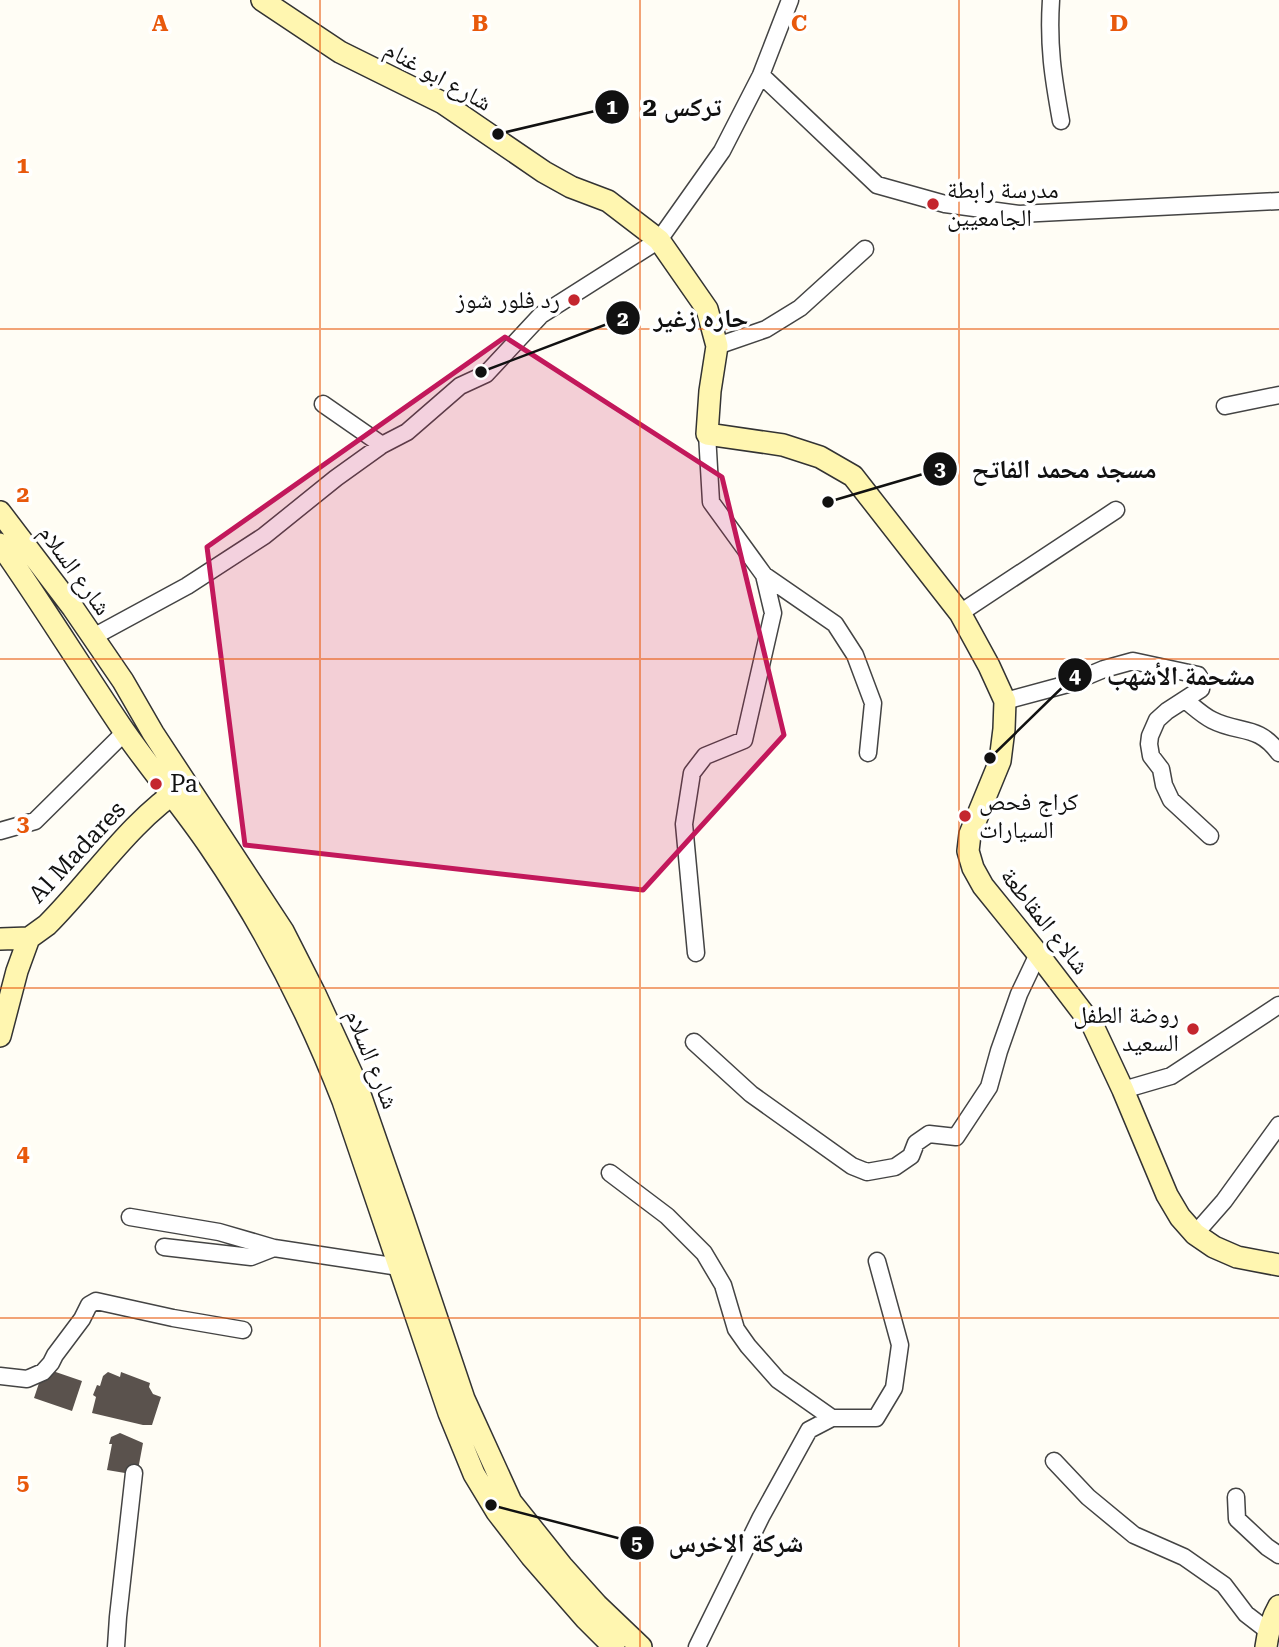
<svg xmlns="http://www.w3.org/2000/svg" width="1279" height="1647" viewBox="0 0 1279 1647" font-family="'Roboto Serif','Noto Naskh Arabic',serif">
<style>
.building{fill:#5a524d}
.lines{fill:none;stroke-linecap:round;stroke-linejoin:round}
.street-casing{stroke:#444;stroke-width:19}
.secondary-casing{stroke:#333;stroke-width:24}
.street{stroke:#fff;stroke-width:16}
.secondary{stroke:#fff6b0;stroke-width:21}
.marked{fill:#c2185b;fill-opacity:0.2;stroke:#c2185b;stroke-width:5;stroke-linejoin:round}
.grid{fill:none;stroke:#e8590c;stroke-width:2;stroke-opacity:0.55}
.poi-dot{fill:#c4262e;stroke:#fff;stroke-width:2.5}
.labels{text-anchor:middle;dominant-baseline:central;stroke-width:7;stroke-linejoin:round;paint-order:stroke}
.street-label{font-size:24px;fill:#111;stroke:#fff}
.poi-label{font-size:24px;fill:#111;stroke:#fff;text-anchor:start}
.grid-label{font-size:23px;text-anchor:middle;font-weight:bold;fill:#e8590c;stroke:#fff;stroke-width:7;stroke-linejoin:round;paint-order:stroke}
.leader{fill:none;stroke:#111;stroke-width:2.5}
.callout-dot{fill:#111;stroke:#fff;stroke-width:2.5}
.mark-label{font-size:21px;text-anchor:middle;font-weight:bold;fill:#fff}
.callout-label{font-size:26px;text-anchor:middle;font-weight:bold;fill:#111;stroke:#fff;stroke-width:7;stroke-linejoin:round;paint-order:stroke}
</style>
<rect width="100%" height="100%" fill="#fffdf5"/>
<path class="building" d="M44,1368L82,1381L72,1411L34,1398Z
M108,1372L120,1377L121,1372L150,1383L149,1387L153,1394L161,1397L152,1425H143L92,1413L96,1397L93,1395L97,1385L100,1386L103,1376Z
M120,1433L143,1443L137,1475L107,1470L112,1444H109L111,1437Z"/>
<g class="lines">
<g class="street-casing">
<path id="street" d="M1051,0C1048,45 1053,77 1061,121
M761,75L877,185L945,204L1019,214L1279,201
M717,346L766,329L800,308L865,249
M323,404L382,445
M1225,406L1279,395
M764,575L835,624L855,655L873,703L868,753
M960,613L1116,510
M93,637L187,586L264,536L336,478L382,445L407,432L460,386L486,374L541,315L659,240L722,151L761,75L790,0
M1185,700C1194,707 1202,715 1212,720C1239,734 1258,724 1279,753
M1005,701L1068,684L1104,669L1133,661L1198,675L1202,682L1201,689L1167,711L1157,720L1150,736L1149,744L1151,756L1161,769L1164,785L1171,800L1210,836
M0,831L35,821L125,732
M696,953L684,824L692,773L705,756L744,740L773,613L764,575L711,502L707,434
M694,1042L751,1094L852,1166L867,1172L895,1167L911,1156L916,1143L929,1134L956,1137L989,1087L999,1051L1019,994L1038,954
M1123,1090L1171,1076L1279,1005
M610,1173L667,1216L704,1253L723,1285L736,1329L748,1346L778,1380L832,1418
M130,1217L219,1232L274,1248L399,1267
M1195,1234L1224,1201L1279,1125
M164,1247L251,1257L274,1248
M0,1376L27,1379L43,1372L51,1363L55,1355L82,1319L89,1305L96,1301L173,1318L243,1330
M1054,1461L1088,1497L1134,1535L1184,1557L1224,1585L1246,1614L1268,1631
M1236,1497L1237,1519L1267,1547L1279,1555
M116,1647L118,1617L134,1473
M697,1647L761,1517L809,1430L832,1418H876L894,1388L900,1345L877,1261"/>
</g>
<g class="secondary-casing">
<path id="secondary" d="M262,0L340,52L443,103L544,172L571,187L608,201L659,240L707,309L717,346L710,391L707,434L783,445L820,457L853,476L960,613L989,666L1005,701L1004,729L1000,761L970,834L968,851L973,868L983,886L1038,954L1093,1026L1123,1090L1167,1195L1180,1217L1195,1234L1214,1247L1237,1257L1279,1265
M0,512L73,608L123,681L153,733L283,931L315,994L356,1083L403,1218L464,1399L511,1502L562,1566L597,1605L641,1647
M0,544C43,605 82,669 124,731C151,770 183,807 210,847C264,926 308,1011 343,1101L449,1413L474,1474L497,1512L531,1556L586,1619L614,1647
M0,939L29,938L47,925C93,879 129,822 184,786
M0,1036L17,971L29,938
M1266,1647C1268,1631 1271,1620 1279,1606"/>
</g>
<use href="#street" class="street"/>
<use href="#secondary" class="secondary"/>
</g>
<path class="marked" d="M505,337L722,477L784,735L643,890L245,845L207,547Z"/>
<path class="grid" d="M320,0V1647M640,0V1647M959,0V1647M0,329H1279M0,659H1279M0,988H1279M0,1318H1279"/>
<g class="poi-dot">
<circle cx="933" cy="204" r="7"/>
<circle cx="574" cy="300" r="7"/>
<circle cx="156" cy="784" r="7"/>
<circle cx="965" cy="816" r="7"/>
<circle cx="1193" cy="1029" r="7"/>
</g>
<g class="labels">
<g class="street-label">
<text transform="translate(438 76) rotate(29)">شارع ابو غنام</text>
<text transform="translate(75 570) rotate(54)">شارع السلام</text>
<text transform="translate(77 852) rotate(-47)">Al Madares</text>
<text transform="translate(1045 921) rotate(52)">شالاع المقاطعة</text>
<text transform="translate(372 1059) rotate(68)">شارع السلام</text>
</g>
<g class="poi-label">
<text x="947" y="190">مدرسة رابطة<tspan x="947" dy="28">الجامعيين</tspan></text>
<text x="560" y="300" text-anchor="end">رد فلور شوز</text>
<text x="170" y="784">Pa</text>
<text x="979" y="802">كراج فحص<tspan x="979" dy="28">السيارات</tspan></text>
<text x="1179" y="1015" text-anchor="end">روضة الطفل<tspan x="1179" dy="28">السعيد</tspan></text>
</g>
</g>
<g class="grid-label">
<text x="160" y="31">A</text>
<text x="480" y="31">B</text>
<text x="799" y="31">C</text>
<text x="1119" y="31">D</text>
<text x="23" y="173">1</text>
<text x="23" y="502">2</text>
<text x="23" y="831">3</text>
<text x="23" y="1161">4</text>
<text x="23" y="1490">5</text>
</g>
<path class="leader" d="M498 134L612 107M481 372L623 318M828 502L940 469M990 758L1075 675M491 1505L637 1543"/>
<g class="callout-dot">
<circle cx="498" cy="134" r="7"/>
<circle cx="481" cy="372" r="7"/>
<circle cx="828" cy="502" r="7"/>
<circle cx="990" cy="758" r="7"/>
<circle cx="491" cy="1505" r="7"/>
<circle cx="612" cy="107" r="18"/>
<circle cx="623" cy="318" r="18"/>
<circle cx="940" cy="469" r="18"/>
<circle cx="1075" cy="675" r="18"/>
<circle cx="637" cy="1543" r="18"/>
</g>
<g class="mark-label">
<text x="612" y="114">1</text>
<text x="623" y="326">2</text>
<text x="940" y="476">3</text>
<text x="1075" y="683">4</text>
<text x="637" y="1550">5</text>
</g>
<g class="callout-label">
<text x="682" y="116">تركس 2</text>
<text x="701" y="327">حاره زغير</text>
<text x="1064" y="478">مسجد محمد الفاتح</text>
<text x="1181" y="685">مشحمة الأشهب</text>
<text x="736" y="1552">شركة الاخرس</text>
</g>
</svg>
